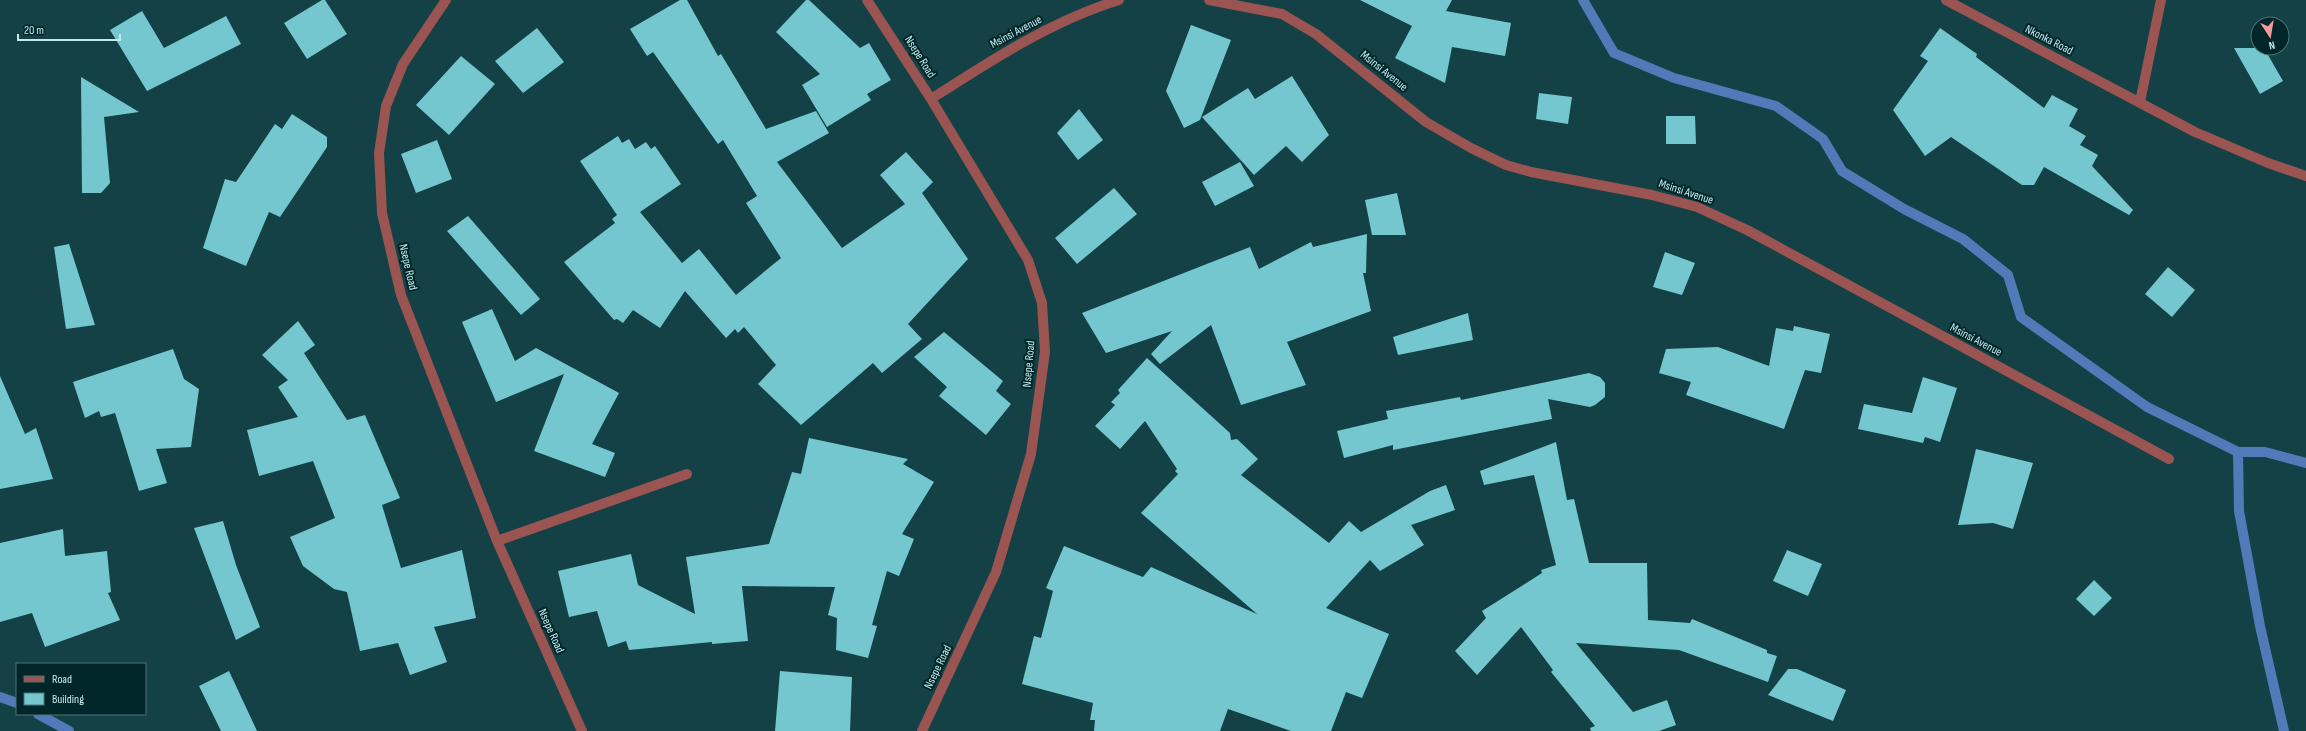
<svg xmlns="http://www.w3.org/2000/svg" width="2306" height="731" viewBox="0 0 2306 731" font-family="'Sofia Sans Condensed',sans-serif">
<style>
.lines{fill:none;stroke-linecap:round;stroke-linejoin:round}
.stream{stroke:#527ab8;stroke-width:10}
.building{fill:#74c7cf}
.street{stroke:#9a5451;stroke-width:10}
.labels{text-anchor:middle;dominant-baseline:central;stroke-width:4;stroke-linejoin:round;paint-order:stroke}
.street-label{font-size:12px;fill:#c3ebee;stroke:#012629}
</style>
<rect width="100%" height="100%" fill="#134145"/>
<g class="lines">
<path class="stream" d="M1583,0L1614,53L1674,78L1776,106L1823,139L1842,171L1904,209L1963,239L2008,275L2021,317L2147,407L2238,452H2265L2306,463
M2238,452L2239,511L2260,626L2284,731
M0,697L17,703
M38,714L69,731"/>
</g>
<path class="building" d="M322,0H325L347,34L307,59L284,23Z
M680,0H687L718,56L721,54L766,129L816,111L829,133L777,162L842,248L905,204L880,175L906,152L933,182L921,194L922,193L968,259L908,324L922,339L882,373L873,363L801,425L758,384L776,365L744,327L738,333L735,329L726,338L685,291L660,328L633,310L623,323L617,319L614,320L564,262L615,223L612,219L617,215L580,161L618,136L622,143L629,139L635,149L646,142L651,149L655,146L681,184L640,212L682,263L699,249L736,295L781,258L746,203L757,196L723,140L718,144L653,52L647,56L630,29Z
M806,0H809L860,48L869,43L891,80L867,94L871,100L827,127L802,85L820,74L776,32Z
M1360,0H1452L1446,11L1511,23L1505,56L1452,47L1445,83L1395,58L1412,26Z
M142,11L164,48L226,16L241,44L147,91L110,30Z
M1191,25L1231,40L1200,120L1184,128L1166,91Z
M537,28L564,62L523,93L495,61Z
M1940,28L1977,54L1976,57L2044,108L2052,95L2078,109L2069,126L2086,136L2080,145L2098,155L2092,166L2133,210L2129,215L2044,167L2034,185H2022L1951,137L1925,156L1893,110L1928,61L1920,56Z
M2234,48H2264L2283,81L2260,94Z
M461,56L495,84L449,135L416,105Z
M1292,76L1329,135L1302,162L1286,146L1254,175L1202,117L1248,88L1255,99Z
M81,77L139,112L104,117L110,183L101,193H82Z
M1539,93L1572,97L1568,124L1536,119Z
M1079,109L1103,140L1078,160L1057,133Z
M292,114L327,137V147L280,217L269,212L246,266L203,248L225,179L236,182L275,124L282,129Z
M1666,116H1695L1696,144H1666Z
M437,140L452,179L416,193L401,154Z
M1240,162L1254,186L1215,206L1202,182Z
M1114,188L1137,214L1077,264L1055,238Z
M1397,193L1406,235H1372L1365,200Z
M468,216L540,299L521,315L447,231Z
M1367,234L1366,273H1363L1371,311L1287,342L1306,385L1241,405L1211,325L1160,364L1151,354L1172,331L1106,353L1082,313L1250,247L1259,269L1311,242L1313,247Z
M69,244L95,325L66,329L54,247Z
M1665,252L1695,263L1682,295L1653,287Z
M2168,267L2195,290L2172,317L2145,294Z
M492,309L515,361L536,348L619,393L592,444L615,453L605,477L534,451L564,374L496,402L462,322Z
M1468,313L1473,340L1398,355L1393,337Z
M298,321L315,345L304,353L347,420L365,415L400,498L382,505L401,568L462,550L476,618L434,627L447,662L410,675L398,643L360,651L347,592L334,589L303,566L290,537L335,518L313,461L259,476L247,430L298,417L278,387L288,380L262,355Z
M1794,326L1830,334L1821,373L1805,370L1784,429L1686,395L1691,382L1659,373L1666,349L1718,347L1769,366L1776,328L1793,331Z
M944,332L1003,381L996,391L1011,404L986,435L939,396L947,387L914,357Z
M173,349L184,379L199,389L191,447L156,449L167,483L139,491L115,413L101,417L99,411L85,418L73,382Z
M1147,358L1230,433L1231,440L1237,439L1258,459L1241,475L1329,543L1349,521L1361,532L1430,491L1446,485L1455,510L1411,525L1424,545L1380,571L1370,560L1326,608L1389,634L1362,698L1346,692L1331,731H1291L1228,709L1220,731H1094L1095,720H1090L1093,703L1022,684L1034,636L1041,638L1053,591L1046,588L1064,546L1143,577L1151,567L1257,614L1141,513L1178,474L1175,471L1177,469L1145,421L1120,449L1095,426L1115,405L1111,402L1120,393L1118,390Z
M1589,373L1600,377L1605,383V397L1595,405L1590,407L1548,399L1552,419L1393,450V445L1344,458L1337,431L1388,419L1386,411L1460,397L1461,400Z
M0,376L25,434L36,428L53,479L0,489Z
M1923,377L1957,388L1940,442L1925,437L1923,443L1858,429L1864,404L1912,413Z
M809,438L908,459L903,464L934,482L902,534L914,539L899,576L887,571L872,625L877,626L868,658L836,650L837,618L828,615L835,587L742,586L748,641L712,644V642L629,650L626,641L608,647L597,611L569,617L558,571L631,554L638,585L695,614L686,557L769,544L792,472L801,474Z
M1556,442L1567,500L1574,499L1589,563H1647L1648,620L1690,623L1692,619L1767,650V653L1777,656L1768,682L1679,650L1576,643L1633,712L1667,700L1676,725L1659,731H1591L1590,728L1595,726L1551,672L1553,670L1521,627L1477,675L1455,651L1486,618L1482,611L1542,573L1541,570L1556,565L1534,475L1484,485L1480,471Z
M1976,449L2033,463L2013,529L1993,523L1958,525Z
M223,521L236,565L260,627L236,640L194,528Z
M63,529L65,556L107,551L111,592L108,593L120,620L45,647L32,613L0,622V543Z
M1787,550L1822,564L1808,596L1773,581Z
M2094,580L2112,598L2094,616L2076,599Z
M1788,669H1797L1846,690L1833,721L1768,695Z
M229,671L257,731H221L199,686Z
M780,671L852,677L850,731H775Z"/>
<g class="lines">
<path class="street" d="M446,0L403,64L386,106L379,153L382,213L401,295L497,541L582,731
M867,0L931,99L1028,260L1042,303L1045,352L1031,454L996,572L922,731
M1209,0L1282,14L1316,34L1426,122L1471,148L1506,165L1531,172L1652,195L1697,207L1747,230L2169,459
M1946,0L2195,132L2268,163L2306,176
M931,99C990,61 1051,21 1119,0
M2140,102L2161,0
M497,541L687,474"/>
</g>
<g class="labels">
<g class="street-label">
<text transform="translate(1016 32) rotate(-28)">Msinsi Avenue</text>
<text transform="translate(2049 40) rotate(27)">Nkonka Road</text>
<text transform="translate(920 57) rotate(58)">Nsepe Road</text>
<text transform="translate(1384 71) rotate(39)">Msinsi Avenue</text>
<text transform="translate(1686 192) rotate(18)">Msinsi Avenue</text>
<text transform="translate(408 267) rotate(77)">Nsepe Road</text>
<text transform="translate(1976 340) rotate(28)">Msinsi Avenue</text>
<text transform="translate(1029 364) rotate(-85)">Nsepe Road</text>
<text transform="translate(551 631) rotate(66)">Nsepe Road</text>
<text transform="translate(938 667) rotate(-64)">Nsepe Road</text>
</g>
</g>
<rect x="16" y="663" width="130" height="52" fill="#012629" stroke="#4f7578"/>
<rect x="24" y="676" width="20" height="6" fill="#9a5451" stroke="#4f7578"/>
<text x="52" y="683" font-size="12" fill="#c3ebee">Road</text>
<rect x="24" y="693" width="20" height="12" fill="#74c7cf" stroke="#4f7578"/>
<text x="52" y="703" font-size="12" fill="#c3ebee">Building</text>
<g transform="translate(2270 36) rotate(168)"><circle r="19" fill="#012629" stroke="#4f7578"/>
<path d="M0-3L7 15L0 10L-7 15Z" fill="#f59b97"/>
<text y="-6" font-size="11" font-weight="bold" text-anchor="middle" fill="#c3ebee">N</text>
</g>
<path d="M18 34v6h102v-6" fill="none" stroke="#c3ebee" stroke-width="2"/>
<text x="24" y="34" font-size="12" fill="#c3ebee" stroke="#012629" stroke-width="3" paint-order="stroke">20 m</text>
</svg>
